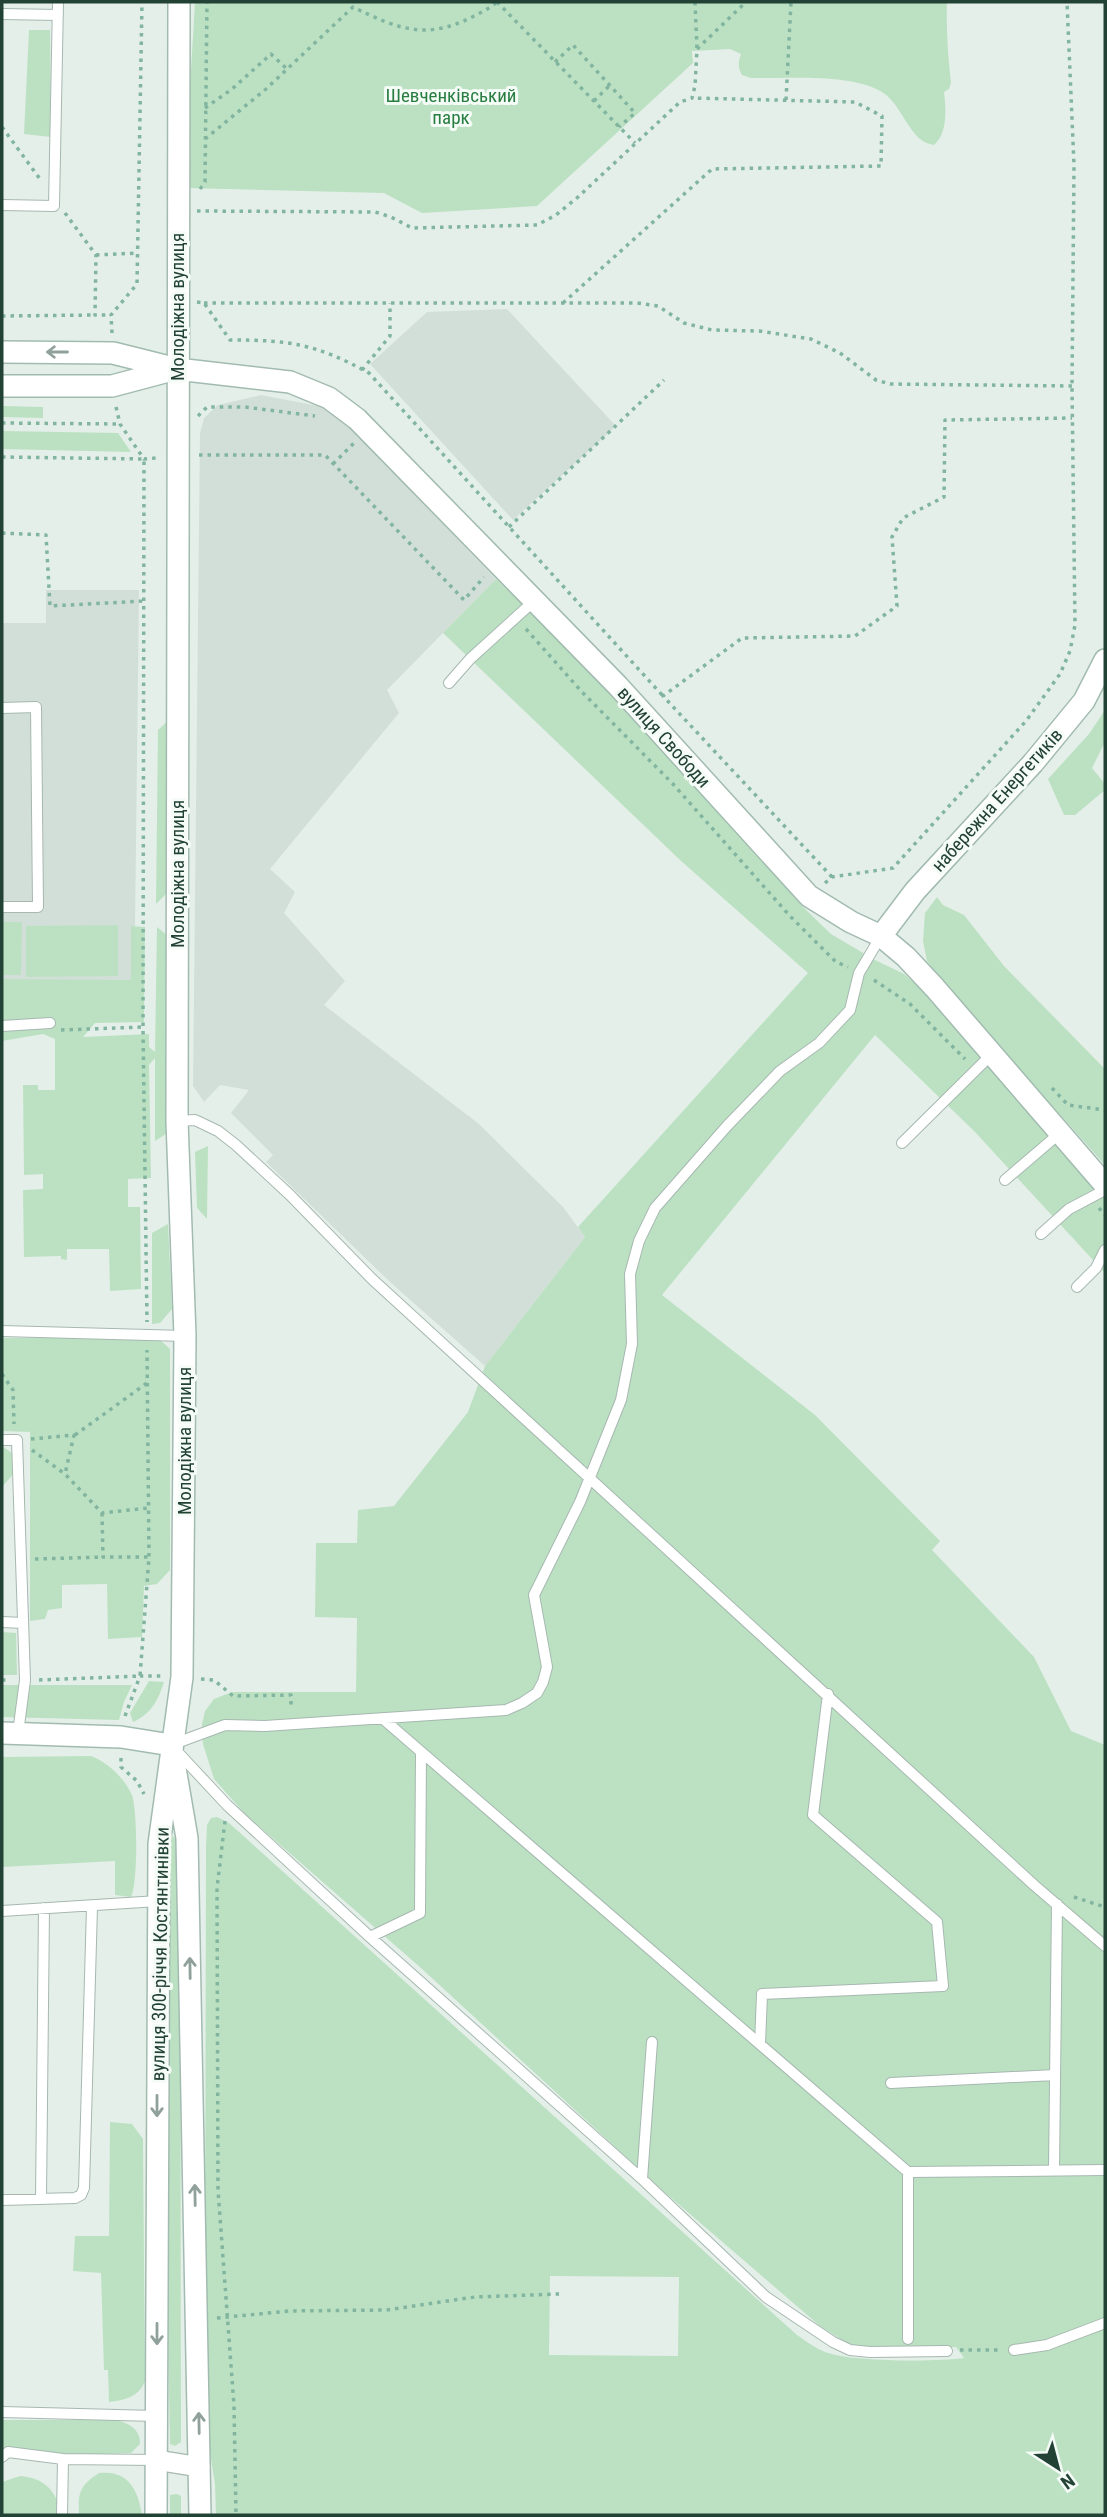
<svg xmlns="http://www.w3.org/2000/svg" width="1107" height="2517" viewBox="0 0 1107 2517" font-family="'Roboto Condensed',sans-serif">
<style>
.built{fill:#d2dfd8}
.green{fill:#bce1c2;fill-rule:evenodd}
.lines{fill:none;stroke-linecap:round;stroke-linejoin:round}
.lane-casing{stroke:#a6b8b0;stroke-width:12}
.street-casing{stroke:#a6b8b0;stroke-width:22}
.secondary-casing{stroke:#a2bbb0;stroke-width:24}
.path{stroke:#82b5a0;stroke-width:3.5;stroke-dasharray:3.5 5;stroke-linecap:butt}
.lane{stroke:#fff;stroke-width:10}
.street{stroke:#fff;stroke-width:19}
.secondary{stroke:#fff;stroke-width:21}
.oneway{stroke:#90a09a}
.labels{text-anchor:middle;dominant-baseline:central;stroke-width:6;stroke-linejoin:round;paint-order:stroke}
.park-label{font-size:19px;fill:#287d41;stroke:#f5fbf7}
.street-label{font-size:19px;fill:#224236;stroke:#f5fbf7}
</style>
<rect width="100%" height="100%" fill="#e4efe9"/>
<path class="built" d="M507,309L616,426L513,520L370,364L427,312Z
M261,395L324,407L356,433L496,579L387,690L399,713L270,869L295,892L284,913L345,981L324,1005L479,1124L563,1207L585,1237L485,1366L390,1282L266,1162L273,1155L231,1113L249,1090L220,1085L204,1102L193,1086L200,433L204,418L218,405Z
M46,590H139L134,1014L2,1011V623H46Z"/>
<path class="green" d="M195,2H947C946,29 948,56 951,83L949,89L944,92C946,108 948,133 934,145C909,142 904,106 882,92C850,73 788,79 751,78L742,75C738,68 738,62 741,54L730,49L692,51L693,63L537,206L422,213L384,193L184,188Z
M29,30H50L51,137L24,134Z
M2,406L43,407V418L2,417Z
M2,431L118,433L131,452L2,449Z
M496,579L635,713L802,906L831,934L875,960L904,974L935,1001L1105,1196V1273L975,1132L875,1035L662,1295L815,1415L940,1541L932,1550L1034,1657L1071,1731L1105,1745V2515H216L215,2484L209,2446L205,2312L206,1847L207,1825L211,1818L217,1817L229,1823L797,2335C806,2341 815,2348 825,2352C851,2362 936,2362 964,2358L956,2347L869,2350L847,2343L820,2326L662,2190L421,1968L246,1815L214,1779L203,1744L202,1724L205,1711L214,1699L232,1692H356L357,1618L315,1617L316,1543H357L358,1510L394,1506L468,1412L485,1366L585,1237L578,1227L808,973L680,860L443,633ZM550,2276L679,2277L678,2356L549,2355Z
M1105,710V742L1092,768L1105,784V790L1075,815H1064L1048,779L1089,734Z
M172,717V888L156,904L158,730Z
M937,897L943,905L964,915L1004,966L1105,1069V1165L949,990L927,961L923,941L925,913Z
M2,922H22L21,975H2Z
M118,925V976L26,977V926Z
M131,926L145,927L144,1022L95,1023L83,1037L149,1034V1047L155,1052L157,927L172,939L169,1132L155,1141V1058L149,1065L151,1178L128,1179V1207H140L141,1289L110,1291L109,1249H67V1260L61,1259V1256L24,1257L23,1190L43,1189V1174L24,1175L23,1085H38V1090H55V1039L43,1034L2,1041V979L131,980Z
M208,1146L207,1219L197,1208L195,1152Z
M168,1224L172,1309L160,1323L152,1324V1233Z
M121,1336L159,1339L170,1349V1570L157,1584L144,1586L142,1637L108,1639L107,1584L62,1585V1608L48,1610L45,1619L30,1621V1432L2,1431V1338H85Z
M2,1446L16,1456L15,1472L2,1487Z
M2,1632L16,1633L17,1675H2Z
M149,1681L164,1682C158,1701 151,1714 133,1722L130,1713Z
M2,1685H132L124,1702L119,1720L2,1717Z
M91,1756C107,1762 123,1777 131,1793C138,1805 138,1885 131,1897L115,1895V1861L2,1867V1757Z
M172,1836L180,1842L181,2442L175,2446L170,2444C166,2242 165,2040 167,1838Z
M110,2122L132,2124L143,2139L145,2381C139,2397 125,2400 109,2402L108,2370H104L101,2273L73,2271L75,2236H109Z
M2,2420H116C128,2423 141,2429 140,2444L131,2453L2,2458Z
M99,2473C129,2470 138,2490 142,2515H79C78,2493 79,2486 99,2473Z
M20,2476C45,2478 57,2491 61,2515H2V2482Z
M177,2494L181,2496V2515H170V2495Z"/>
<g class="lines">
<g class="lane-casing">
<path id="lane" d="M2,14L58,15
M2,205L54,206L58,2
M449,683L470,659L534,601
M2,708L36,707L38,907H2
M881,936L859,973L850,1010L819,1043L780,1071L727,1126L655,1208L639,1241L630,1274L632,1344L621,1400L580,1502L534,1595L547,1667L543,1682L537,1693L522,1703L506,1710L265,1726L225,1725L171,1745L227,1805L370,1937L642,2179L766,2297L833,2342L850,2350L870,2352L947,2351
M2,1026L50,1023
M177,1121L195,1120L218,1131L236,1145L290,1195L372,1279L1034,1885L1105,1946
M902,1143L992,1054
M1005,1180L1060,1133
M1041,1234L1069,1209L1105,1190
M1077,1287L1096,1268L1105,1250
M2,1331L185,1336
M2,1440H17L25,1680L18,1733
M2,1622L23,1623
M382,1718L908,2172V2339
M2,1911L158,1901
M370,1937L420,1913L421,1752
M760,2044L762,1994L943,1986L937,1922L813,1815L828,1694
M891,2083L1055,2075
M1054,2170L1057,1904
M908,2172L1105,2170
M642,2179L652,2042
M41,2199L44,1908
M2,2200L75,2198L81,2195L84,2188L92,1907
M1014,2350L1047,2345L1105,2323
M2,2412L156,2416
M2,2457L8,2452L63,2459L156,2460
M62,2515L63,2459"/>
</g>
<g class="street-casing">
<path id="street" d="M156,2460L200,2467"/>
</g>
<g class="secondary-casing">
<path id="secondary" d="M2,352L113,353L177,369L290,382L329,398L357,419L618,686L809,896L851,922L881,936L906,957L935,988L1105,1185
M2,386H112L176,369
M881,936L915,891L1033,763L1084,701L1105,660
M2,1733L121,1737L171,1745
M175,1768L187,1838L200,2515
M156,2515L159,1844L182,1677L185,1336L177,1121L179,2"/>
</g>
<path class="path" d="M497,2L635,143
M695,2L697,49
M555,62L573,45L635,113L619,127
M786,100L791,2
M594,101L610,85
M205,108L232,89L271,54L287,69
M2,127L40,179
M205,139L266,89L353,7C398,29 426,41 474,16C482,12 490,8 497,2
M200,189L205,182L207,2
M197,211L375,212L391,217L412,228L537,225L556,215L578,197L680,102L692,98L695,86L697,49L746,2
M65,213L96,255L95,315H111
M96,255L138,253
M197,302L204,303L230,340C290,340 316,344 369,373L663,696
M204,303H637L658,306L684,323L712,330L759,331L811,339L840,353L876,380L890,384L1072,386
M563,303L712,169L881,166L882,116L855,102L692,98
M2,316L95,315
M112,333L111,315L137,284L142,2
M362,370L390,336V303
M116,407L120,424L144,459L157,458
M198,416L207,407H245L315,416
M2,423L120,424
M199,455H325L464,600L484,577
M2,457L144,459L143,1027L147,1322
M333,464L354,443
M509,527L664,380
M2,533L46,535L50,606L144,601
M526,629L582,692L673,784L789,915L836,962L848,967
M832,877L663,696L742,638L855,636L897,606L892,537L903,518L944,497L945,420L1072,418
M825,883L832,877L893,868L1026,721L1060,674L1070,651L1075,625L1072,386L1074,165L1067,2
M874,980L910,1004L965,1059
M61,1030L143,1027
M1052,1088L1068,1105L1105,1110
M1099,1208L1105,1215
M2,1374L13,1390L14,1424
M75,1435L147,1383
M31,1439L74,1435L65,1474
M32,1450L65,1474L102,1513L148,1508
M102,1513L103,1557H149
M35,1559L103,1557
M201,1679L214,1680L233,1696L291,1695V1708
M2,1680H10
M39,1680L140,1676L149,1557L147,1350
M125,1716L140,1676H162
M121,1758V1767L137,1781L144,1794
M225,1821L217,1888L218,2190L234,2406L236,2515
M1074,1897L1105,1907
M217,2318L289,2311L386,2310L475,2297L559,2294
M960,2350H1002"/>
<use href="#lane" class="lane"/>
<use href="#street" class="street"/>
<use href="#secondary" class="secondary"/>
</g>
<defs><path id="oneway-shaft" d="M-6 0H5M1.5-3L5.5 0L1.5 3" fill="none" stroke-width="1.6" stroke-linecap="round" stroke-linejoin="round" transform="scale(1.75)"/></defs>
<g class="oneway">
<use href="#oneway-shaft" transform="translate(57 352) rotate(-180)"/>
<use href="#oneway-shaft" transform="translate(190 1968) rotate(-91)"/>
<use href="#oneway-shaft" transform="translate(157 2106) rotate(90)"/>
<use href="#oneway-shaft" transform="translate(195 2195) rotate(-91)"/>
<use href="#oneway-shaft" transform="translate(157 2334) rotate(90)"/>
<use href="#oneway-shaft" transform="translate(199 2423) rotate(-91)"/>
</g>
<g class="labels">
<g class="park-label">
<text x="451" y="95">Шевченківський<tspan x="451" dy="22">парк</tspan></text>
</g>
<g class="street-label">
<text transform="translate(177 307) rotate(-90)">Молодіжна вулиця</text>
<text transform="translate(664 737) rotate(48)">вулиця Свободи</text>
<text transform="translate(997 800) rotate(-48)">набережна Енергетиків</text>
<text transform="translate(177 874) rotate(-90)">Молодіжна вулиця</text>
<text transform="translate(184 1441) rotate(-90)">Молодіжна вулиця</text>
<text transform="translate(160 1954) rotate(-89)">вулиця 300-річчя Костянтинівки</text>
</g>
</g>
<rect width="1107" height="2517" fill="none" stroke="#224236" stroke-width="7"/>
<g transform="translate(1058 2468) rotate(144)" stroke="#f5fbf7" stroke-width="5" paint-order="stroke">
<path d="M0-5L12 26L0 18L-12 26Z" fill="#224236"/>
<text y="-10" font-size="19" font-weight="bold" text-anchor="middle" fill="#224236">N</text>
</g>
</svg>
